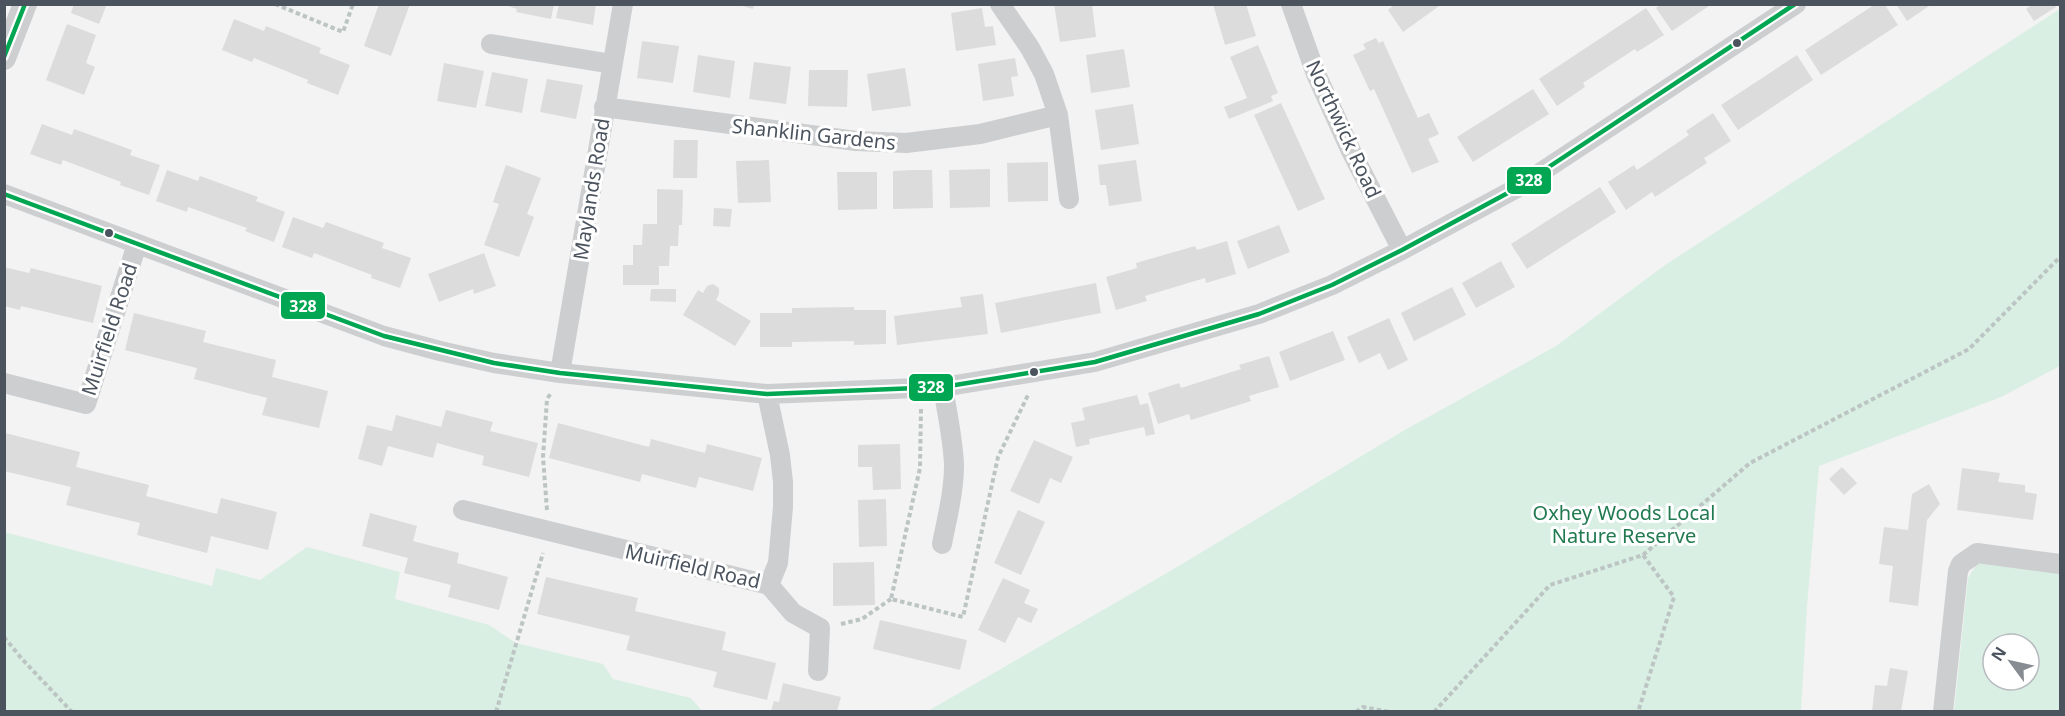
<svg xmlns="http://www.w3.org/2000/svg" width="2065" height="716" viewBox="0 0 2065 716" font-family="'Noto Sans',sans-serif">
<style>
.green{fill:#daefe3;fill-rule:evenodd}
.building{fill:#dcdcdd}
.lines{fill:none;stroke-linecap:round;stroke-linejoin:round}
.path{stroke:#bcc5c3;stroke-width:4;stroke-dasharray:4.5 3;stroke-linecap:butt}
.minor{stroke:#cdced0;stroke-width:20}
.tertiary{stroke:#cdced0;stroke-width:24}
.bus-1-casing{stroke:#fff;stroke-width:9}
.bus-1{stroke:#00a651;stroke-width:4.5}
.bus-dot{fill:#4b545e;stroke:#fff;stroke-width:2}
.labels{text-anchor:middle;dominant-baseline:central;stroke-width:6;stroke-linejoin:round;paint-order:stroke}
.street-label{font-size:20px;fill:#4b545e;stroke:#fff}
.park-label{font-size:20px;fill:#217a50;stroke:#fff}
.line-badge{stroke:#fff;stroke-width:2}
.badge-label{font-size:16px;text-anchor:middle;font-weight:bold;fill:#fff}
</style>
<rect width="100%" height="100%" fill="#f3f3f3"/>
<path class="green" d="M2060,9V366L2001,397L1819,466L1807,607L1801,711H928L1172,570L1403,431L1556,346L1665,265Z
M4,532L212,586L216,568L260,580L307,547L400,572L395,599L489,625L516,643L603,664L613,679L691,698L702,711H5Z
M1984,562L2060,571V711L1954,712L1968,578L1977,564ZM1993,644H2029V680H1993Z"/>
<path class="building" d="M74,4H107L99,24L71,13Z
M379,4H410L391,56L364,46Z
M502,4H554L551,19L516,12L517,9Z
M559,4H596L593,25L556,18Z
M736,4H754L753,9Z
M1054,4H1092L1096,37L1060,42Z
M1213,4H1246L1256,36L1225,45Z
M1395,4H1442L1403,32L1388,10Z
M1661,4H1712L1672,31L1656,8Z
M1896,4H1932L1907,21Z
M2033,4H2054L2056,7L2034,21L2026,9Z
M1874,5H1885L1898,25L1821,75L1805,50Z
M982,8L985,27L993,26L996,45L956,51L951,13Z
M1646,8L1664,35L1637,52L1635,49L1583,83L1585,87L1557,106L1539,79Z
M234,19L264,31L266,26L321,48L319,53L350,65L338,95L307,83L308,80L254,58L252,62L222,50Z
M67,24L96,35L86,63L95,67L84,95L46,80Z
M1376,38L1379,43L1383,41L1418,118L1429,113L1439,134L1428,139L1439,162L1412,173L1374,89L1370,91L1353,55L1366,49L1363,44Z
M642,41L679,46L673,83L637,78Z
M1258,45L1278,93L1271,96L1273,101L1229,119L1224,107L1247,98L1230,57Z
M1124,49L1130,87L1091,93L1086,55Z
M698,55L735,61L730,98L693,92Z
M1797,55L1813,80L1738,130L1721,105Z
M1015,58L1018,76L1011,77L1014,96L983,101L978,64Z
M754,62L791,67L786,104L749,99Z
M444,63L484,71L476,108L437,101Z
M905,68L911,106L872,111L867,74Z
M809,70H848L847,107L808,106Z
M492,72L528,79L522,113L485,106Z
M547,79L583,85L576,119L540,112Z
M1533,89L1549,114L1473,162L1457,137Z
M1281,103L1325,199L1298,211L1254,115Z
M1133,104L1139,144L1101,150L1095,110Z
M1713,113L1731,141L1704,158L1707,163L1655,197L1652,192L1626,210L1608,182L1634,165L1637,170L1689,135L1686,131Z
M42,124L72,135L74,129L132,150L130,155L160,165L149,195L120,185L121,182L63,160L61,165L30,154Z
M674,140H698L697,178H673Z
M769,160L771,202L738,203L736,161Z
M1136,160L1142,201L1109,206L1106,185H1100L1098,165Z
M1048,162V201L1008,202L1007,163Z
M506,165L541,178L527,214L534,217L519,257L484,245L499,204L493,202Z
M990,169V207L950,208L949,170Z
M167,170L198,181L200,176L258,197L256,201L285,212L274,242L245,231L247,228L188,207L187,212L156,201Z
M912,170H932L933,208L893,209V171Z
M837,172H877V209L838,210Z
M1600,187L1616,212L1527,269L1511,244Z
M657,189L683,190L682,225H679L678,246H670L669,266H659V285H623V265H633V245H642L643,224H657Z
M714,208L732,209L730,227L713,226Z
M293,217L323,228L326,222L384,243L382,248L411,258L400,288L371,278L372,275L314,253L312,258L282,247Z
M1279,225L1290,252L1248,269L1237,241Z
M1227,241L1236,274L1206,283L1205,278L1145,296L1147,301L1116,310L1106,277L1137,268L1136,263L1195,246L1197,250Z
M484,253L496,286L474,294L473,289L439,302L428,274Z
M1501,261L1515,287L1476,308L1462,283Z
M4,267L29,273L31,268L102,286L93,323L21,306L20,310L4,306Z
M1096,283L1101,313L1001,333L995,303Z
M713,284L719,288V294L716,300L751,321L735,346L683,315L698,290L703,293L707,286Z
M1452,287L1466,315L1414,341L1401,313Z
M651,289H676V302L650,301Z
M983,294L988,334L897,345L894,316L962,307L960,297Z
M854,307V310H886V344L854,345V341L792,342V347H760V313H792V308Z
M134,313L206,331L203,342L276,360L272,377L328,391L319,428L262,415L267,398L194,379L197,368L125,350Z
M1389,318L1408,360L1388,370L1380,353L1359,363L1347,337Z
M1333,331L1345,360L1290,381L1279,352Z
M1269,356L1279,387L1249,396L1251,401L1191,420L1189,414L1158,424L1148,393L1179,383L1181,388L1241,369L1239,365Z
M1137,395L1140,405L1148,403L1155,434L1146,436L1144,427L1089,439L1090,444L1076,447L1071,423L1085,420L1082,408Z
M446,410L493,422L490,431L538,443L529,477L482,465L484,456L437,443L433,458L388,446L382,466L358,459L367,425L392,431L396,415L441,427Z
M558,423L649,447L651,439L705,453L707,444L762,458L753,491L699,477L696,488L642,474L640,482L549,458Z
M5,433L80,452L76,467L149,485L146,496L217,514L221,498L277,512L268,550L211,536L207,553L137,535L140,523L66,505L71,487L4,471Z
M1034,440L1073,457L1061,483L1050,478L1039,504L1010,491Z
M900,444L901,489L873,490L872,467H858V445Z
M1842,467L1857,483L1844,495L1829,479Z
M1962,468L2000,473L1998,482L2025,485V492L2037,494L2033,520L1957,510Z
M1929,484L1940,504L1927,520L1918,606L1889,602L1893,566L1879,564L1884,527L1908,530L1912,494Z
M886,499L887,546L859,547L858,500Z
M1018,510L1045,522L1021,575L994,563Z
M370,513L417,526L413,541L459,553L457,563L508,577L499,610L448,597L451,585L404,573L408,558L362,546Z
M874,562L875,605L833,606V563Z
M546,577L638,598L635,611L726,632L722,650L776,663L767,700L713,687L717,672L626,650L630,636L537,614Z
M1003,578L1030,590L1024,603L1038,609L1031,623L1018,617L1005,643L978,630Z
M880,620L967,640L960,670L873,649Z
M1890,668L1908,671L1901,711H1872L1875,685L1887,686Z
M783,683L841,697L837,711H771L774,701L779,702Z"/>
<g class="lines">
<path class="path" d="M275,4L343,32L353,4
M921,409L920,468L891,599L963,617L998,457L1028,395
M547,510L543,457L547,399L551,393
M1643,555L1750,463L1969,349L2060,257
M841,624L862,619L891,599
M4,637L22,659L72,712
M496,712L543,553
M1356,712L1363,707L1390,712
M1434,712L1550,585L1643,555L1674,597L1638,712"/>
<path class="minor" d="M1291,4L1316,74L1351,151L1402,250
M491,44L612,64
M604,107L856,141L906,143L980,134L1058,115L1044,74L1030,48L1000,4
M1058,115L1069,199
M4,194L384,336L440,351L494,363L560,373L767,394L943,387L1095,362L1259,314L1332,285L1402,250L1517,188L1796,4
M560,373L623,4
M4,383L86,404L137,244
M463,510L769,585L778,563L783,507V482L780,455L767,394
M942,544C947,518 954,492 954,465C953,439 947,413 943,387
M769,585L793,613L820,628L818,671
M1943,712L1958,571L1961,564L1977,553L2060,564"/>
<path class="tertiary" d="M4,58L25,4"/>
<g class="bus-1-casing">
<path id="bus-1" d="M4,57L25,4
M4,194L384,336L494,363L560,373L767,394L943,387L1095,362L1259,314L1332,285L1402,250L1517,188L1795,4"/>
</g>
<use href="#bus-1" class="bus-1"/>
</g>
<g class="bus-dot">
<circle cx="1737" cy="43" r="5"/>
<circle cx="109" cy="233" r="5"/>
<circle cx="1034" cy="372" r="5"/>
</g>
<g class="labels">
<g class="street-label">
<text transform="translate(1344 129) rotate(65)">Northwick Road</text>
<text transform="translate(814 134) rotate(6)">Shanklin Gardens</text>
<text transform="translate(591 189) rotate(-81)">Maylands Road</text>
<text transform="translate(109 329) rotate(-72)">Muirfield Road</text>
<text transform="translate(693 566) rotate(13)">Muirfield Road</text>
</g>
<g class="park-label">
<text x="1624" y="512">Oxhey Woods Local<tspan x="1624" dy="23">Nature Reserve</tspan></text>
</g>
</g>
<g class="line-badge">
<rect x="1506" y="166" width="46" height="29" rx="6" fill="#00a651"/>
<rect x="280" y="291" width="46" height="29" rx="6" fill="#00a651"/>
<rect x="908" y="373" width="46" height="29" rx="6" fill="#00a651"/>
</g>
<g class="badge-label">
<text x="1529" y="186">328</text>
<text x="303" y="312">328</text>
<text x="931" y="393">328</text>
</g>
<rect width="2065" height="716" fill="none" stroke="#4b545e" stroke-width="12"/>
<g transform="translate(2011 662) rotate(303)"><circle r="28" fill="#ffffff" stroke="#b7bbbf" stroke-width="1.5"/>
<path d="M0-4.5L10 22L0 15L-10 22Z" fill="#868c92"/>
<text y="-9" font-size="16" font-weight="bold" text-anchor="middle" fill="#4b545e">N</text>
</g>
</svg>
